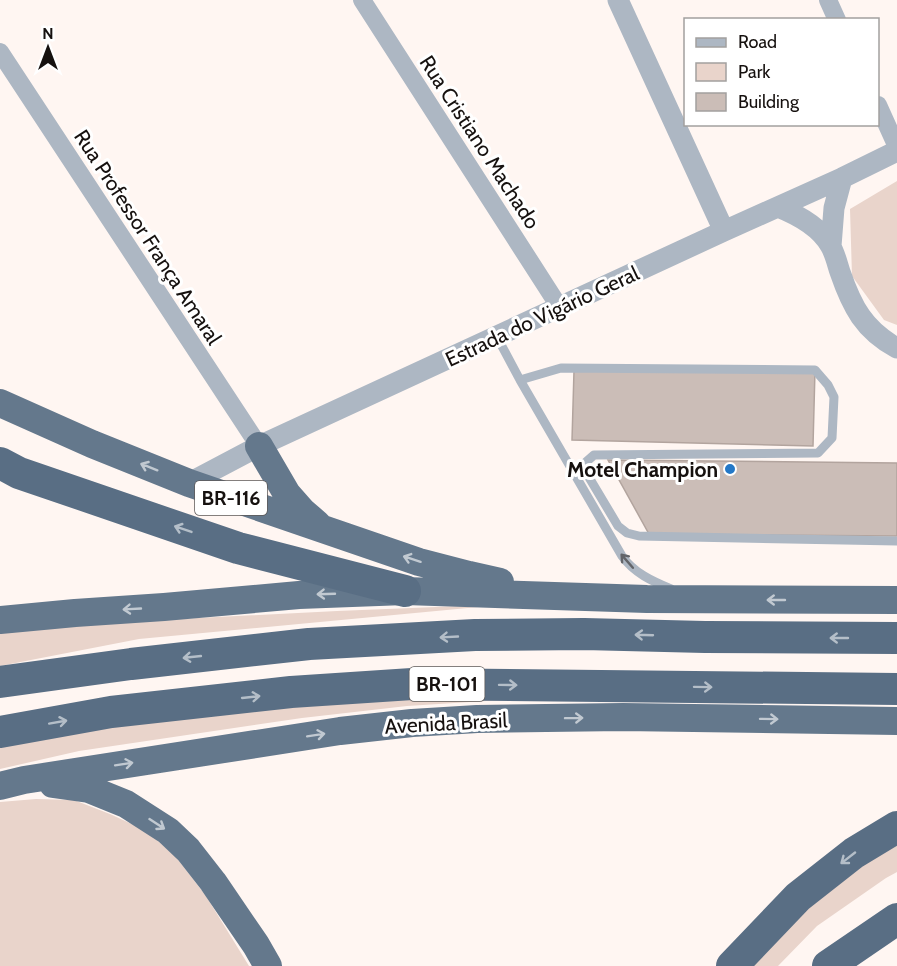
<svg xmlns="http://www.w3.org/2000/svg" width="897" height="966" viewBox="0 0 897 966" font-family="Cabin,sans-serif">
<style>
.green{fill:#e9d4cb}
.building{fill:#cbbdb7;stroke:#b2a49e;stroke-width:1.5}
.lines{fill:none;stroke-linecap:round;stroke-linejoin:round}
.service{stroke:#adb7c3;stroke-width:9}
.minor{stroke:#adb7c3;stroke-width:18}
.tertiary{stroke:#adb7c3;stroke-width:21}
.trunk{stroke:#64788c;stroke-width:28}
.motorway{stroke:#596e84;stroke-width:32}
.oneway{stroke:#c1c9d1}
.oneway2{stroke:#b4bec8}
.oneway3{stroke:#626469}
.poi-dot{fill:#2478c7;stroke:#fff;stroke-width:2}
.labels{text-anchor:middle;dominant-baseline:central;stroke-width:6;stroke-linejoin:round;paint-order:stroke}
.shield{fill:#fff;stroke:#5c5857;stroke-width:1.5}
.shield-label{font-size:20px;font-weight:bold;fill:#16110f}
.street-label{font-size:21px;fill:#16110f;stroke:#fff}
.poi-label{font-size:21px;font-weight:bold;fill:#16110f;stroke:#fff;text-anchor:end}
</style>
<rect width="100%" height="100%" fill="#fff6f2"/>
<path class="green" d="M897,181V325L884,320L852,276L850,209Z
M511,604L139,639L0,666V632L42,626L337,611Z
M428,689L549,697L407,706L302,718L79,751L0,769V741Z
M36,799L74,800L110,814L147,831L176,857L206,896L249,966H0V802Z
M897,834V872L886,878L817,926L778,966H740Z"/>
<path class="building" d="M815,370L813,446L572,440L574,371Z
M608,460L897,463V536L649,534Z"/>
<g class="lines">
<path class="service" d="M497,337L520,380L622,556C634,573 652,581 671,589
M520,380L561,368L815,370L828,385L834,397L832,438L818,453L594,455L586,462L587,474L618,526L627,533L639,536L897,541"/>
<path class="minor" d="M362,0L560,308
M828,0L837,20
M0,52L259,446
M878,105L897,147"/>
<path class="tertiary" d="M618,0L724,231
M778,207C798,215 819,226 830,245C835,253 837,263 840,272C852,307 864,330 897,348
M831,246L834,208L842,178
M189,483L259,446L724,231L842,178L897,151"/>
<path class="trunk" d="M0,403L92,444L189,483L419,562L469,575L500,582
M259,446L287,494L302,511L317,524
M0,620L75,613L164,607L299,595L405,591L647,599L897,600
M53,784L89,789L126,804L168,831L188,850L213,882L256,945L268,966
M0,786L24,780L340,731L412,723L477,719L623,717L897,721"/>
<path class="motorway" d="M0,463L19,473L238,548L405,591
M0,682L131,664L309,644L475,635L584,634L705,637L897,638
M0,732L111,712L291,692L412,684L897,689
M732,966L798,897L854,853L897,827
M828,966L897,919"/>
</g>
<defs><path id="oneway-shaft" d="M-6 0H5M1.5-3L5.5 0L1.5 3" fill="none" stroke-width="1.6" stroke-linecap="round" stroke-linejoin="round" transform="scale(1.5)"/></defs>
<g class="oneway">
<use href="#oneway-shaft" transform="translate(149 467) rotate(-158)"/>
<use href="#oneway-shaft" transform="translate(412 559) rotate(-162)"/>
<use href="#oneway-shaft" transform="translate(326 594) rotate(178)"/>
<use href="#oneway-shaft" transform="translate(776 600) rotate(180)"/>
<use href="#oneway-shaft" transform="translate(132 609) rotate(177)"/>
<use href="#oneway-shaft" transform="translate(574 718) rotate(-1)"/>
<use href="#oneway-shaft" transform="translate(769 719) rotate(1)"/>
<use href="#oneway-shaft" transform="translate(316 735) rotate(-9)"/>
<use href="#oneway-shaft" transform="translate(124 764) rotate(-9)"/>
<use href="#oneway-shaft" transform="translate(157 824) rotate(33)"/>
</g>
<g class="oneway2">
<use href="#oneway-shaft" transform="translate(183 529) rotate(-161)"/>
<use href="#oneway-shaft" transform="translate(644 635) rotate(-178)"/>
<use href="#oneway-shaft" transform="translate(449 637) rotate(177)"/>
<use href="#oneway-shaft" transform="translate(839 638) rotate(-180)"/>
<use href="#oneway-shaft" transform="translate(192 657) rotate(174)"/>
<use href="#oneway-shaft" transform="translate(508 685) rotate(1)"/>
<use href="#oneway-shaft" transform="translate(703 687) rotate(1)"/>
<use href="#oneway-shaft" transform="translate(251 697) rotate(-6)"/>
<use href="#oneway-shaft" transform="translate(58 722) rotate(-10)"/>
<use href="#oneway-shaft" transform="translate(848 858) rotate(142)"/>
</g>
<use class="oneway3" href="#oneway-shaft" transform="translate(627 561) rotate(-131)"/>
<circle class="poi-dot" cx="730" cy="469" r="6"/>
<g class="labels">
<g class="shield">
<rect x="195" y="481" width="72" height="34" rx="4.5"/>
<rect x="409.5" y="667" width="75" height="34" rx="4.5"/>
</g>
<g class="shield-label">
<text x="231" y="498">BR-116</text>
<text x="447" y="684">BR-101</text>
</g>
<g class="street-label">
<text transform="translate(480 142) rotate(57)">Rua Cristiano Machado</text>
<text transform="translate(148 237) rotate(57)">Rua Professor França Amaral</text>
<text transform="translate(542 316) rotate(-25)">Estrada do Vigário Geral</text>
<text transform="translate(446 723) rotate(-3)">Avenida Brasil</text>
</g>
<g class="poi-label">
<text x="718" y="469">Motel Champion</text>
</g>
</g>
<rect x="684" y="18" width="195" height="108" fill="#ffffff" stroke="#a2a09f" stroke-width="1.5"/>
<rect x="696" y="38" width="30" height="9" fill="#adb7c3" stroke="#a2a09f" stroke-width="1.5"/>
<text x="738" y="48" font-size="18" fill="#16110f">Road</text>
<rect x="696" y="63" width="30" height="18" fill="#e9d4cb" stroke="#a2a09f" stroke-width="1.5"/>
<text x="738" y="78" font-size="18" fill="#16110f">Park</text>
<rect x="696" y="93" width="30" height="18" fill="#cbbdb7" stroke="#a2a09f" stroke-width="1.5"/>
<text x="738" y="108" font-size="18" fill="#16110f">Building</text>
<g transform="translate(48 48)" stroke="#ffffff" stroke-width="4.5" paint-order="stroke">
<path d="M0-4.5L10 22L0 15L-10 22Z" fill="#16110f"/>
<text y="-9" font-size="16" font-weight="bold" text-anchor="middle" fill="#16110f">N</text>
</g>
</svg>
